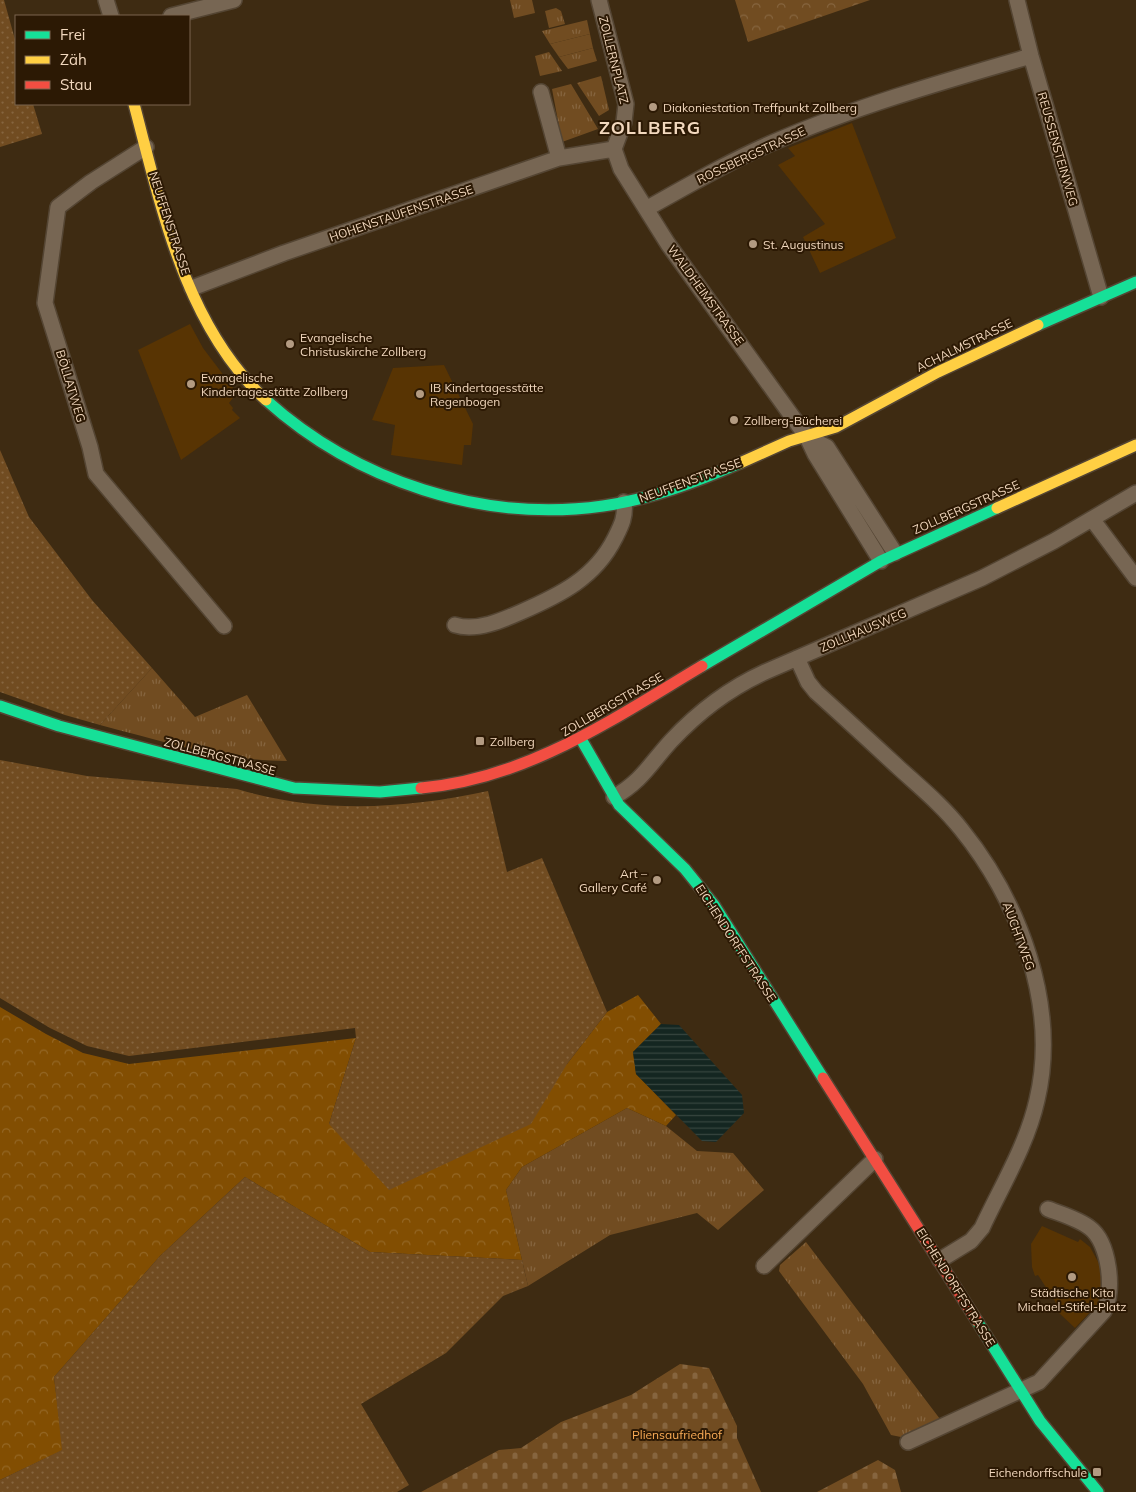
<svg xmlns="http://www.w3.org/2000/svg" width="1136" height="1492" viewBox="0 0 1136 1492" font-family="Mulish,sans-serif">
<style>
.built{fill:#583403}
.grass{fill:url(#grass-tufts)}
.forest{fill:url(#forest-crowns)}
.cemetery{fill:url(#cemetery-stones)}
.park{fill:url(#park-crowns)}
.garden{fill:url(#garden-dots)}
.pitch{fill:#714c21}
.water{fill:url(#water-rules)}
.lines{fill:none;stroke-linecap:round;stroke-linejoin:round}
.street-casing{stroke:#544533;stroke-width:18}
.fast-casing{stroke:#544533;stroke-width:14}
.slow-casing{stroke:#544533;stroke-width:14}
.jam-casing{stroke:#544533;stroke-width:14}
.street{stroke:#776653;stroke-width:15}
.fast{stroke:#16e098;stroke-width:11}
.slow{stroke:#ffcf43;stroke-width:11}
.jam{stroke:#f24e42;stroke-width:11}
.poi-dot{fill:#b39b82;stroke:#2c1904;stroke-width:2}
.labels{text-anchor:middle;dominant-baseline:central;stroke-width:4;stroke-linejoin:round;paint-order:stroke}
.street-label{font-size:12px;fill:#f2d8be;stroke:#2c1904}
.poi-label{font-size:12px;fill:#f2d8be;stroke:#2c1904;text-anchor:start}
.park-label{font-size:12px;fill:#fbad57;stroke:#2c1904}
.district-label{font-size:18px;font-weight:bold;letter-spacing:1px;fill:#f2d8be;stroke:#2c1904}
</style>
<defs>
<pattern id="grass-tufts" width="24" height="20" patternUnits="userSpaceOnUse" patternTransform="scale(1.25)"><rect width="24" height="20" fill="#714c21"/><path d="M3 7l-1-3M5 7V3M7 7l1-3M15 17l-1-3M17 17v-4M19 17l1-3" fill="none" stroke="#86653f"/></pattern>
<pattern id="forest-crowns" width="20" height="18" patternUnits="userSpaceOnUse" patternTransform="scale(1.25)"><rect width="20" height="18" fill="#824e02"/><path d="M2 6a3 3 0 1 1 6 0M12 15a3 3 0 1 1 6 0" fill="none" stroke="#946725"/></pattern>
<pattern id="cemetery-stones" width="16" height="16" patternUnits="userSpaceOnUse" patternTransform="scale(1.25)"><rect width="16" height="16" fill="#714c21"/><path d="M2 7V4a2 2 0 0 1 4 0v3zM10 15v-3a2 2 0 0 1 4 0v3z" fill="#86653f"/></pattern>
<pattern id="park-crowns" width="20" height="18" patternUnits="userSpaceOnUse" patternTransform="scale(1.25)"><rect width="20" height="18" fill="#714c21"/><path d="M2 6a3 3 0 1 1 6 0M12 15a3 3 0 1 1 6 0" fill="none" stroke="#86653f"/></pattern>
<pattern id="garden-dots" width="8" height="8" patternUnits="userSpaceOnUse" patternTransform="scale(1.25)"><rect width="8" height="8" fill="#714c21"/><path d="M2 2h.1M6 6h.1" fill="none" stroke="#86653f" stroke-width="1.8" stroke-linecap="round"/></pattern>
<pattern id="water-rules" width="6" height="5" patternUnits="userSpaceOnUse" patternTransform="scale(1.25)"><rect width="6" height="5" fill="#142621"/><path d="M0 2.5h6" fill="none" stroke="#37453f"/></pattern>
</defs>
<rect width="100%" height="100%" fill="#3e2b12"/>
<path class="built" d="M852,123L896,238L820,273L803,237L825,224L778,165L795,156L788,148Z
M190,324L203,348L237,393L229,403L233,408L232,410L240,418L181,460L138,350Z
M444,365L473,424L471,445H464L462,465L391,455L395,425L372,420L393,368Z
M1042,1226L1078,1242L1080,1239L1090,1247L1102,1269L1104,1277L1101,1304L1097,1305L1075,1328L1058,1312L1060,1309L1038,1275L1035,1276L1032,1267L1031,1244Z"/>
<path class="grass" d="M510,0H532L535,13L514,18Z
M556,8L561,11L565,24L549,28L545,11Z
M587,20L590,34L550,44L542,31Z
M593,48L597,61L568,69L559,57Z
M549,52L562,71L540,76L535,56Z
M601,76L609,110L599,116L577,83Z
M571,84L598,129L562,142L552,89Z
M152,668L195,717L247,695L287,761C223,761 162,741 100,725Z
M627,1108L666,1126L697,1151L733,1153L764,1190L718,1230L697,1213L610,1235L528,1286L506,1190L522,1167Z
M806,1242L940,1419L906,1438L891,1435L863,1384L779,1271L780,1265Z"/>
<path class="forest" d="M638,995L661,1024L633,1052L636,1074L676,1115L666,1126L627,1108L522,1167L506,1190L522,1260L370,1252L245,1177L160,1256L54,1377L63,1450L0,1480V1007L46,1034L83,1053L129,1064L356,1038L329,1124L567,1064L607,1012Z"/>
<path class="cemetery" d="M680,1364L709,1368L737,1426V1438L761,1492H421L499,1450L521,1448L561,1422L631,1395Z
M878,1460L895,1470L901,1492H817Z"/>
<path class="park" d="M735,0H870L748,42Z"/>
<path class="garden" d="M0,0H4L16,43V104H33L42,134L0,147Z
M0,450L29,517L92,600L152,668L100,725L65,715L0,692Z
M0,760L87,776L237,789C319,814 405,809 488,791L507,872L542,858L607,1012L567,1064L531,1124L389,1190L329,1124L356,1038L355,1028L129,1056L87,1046L50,1028L0,998Z
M245,1177L370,1252L522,1260L528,1286L503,1296L446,1353L361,1404L409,1485L397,1492H0V1480L62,1450L54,1377L160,1256Z"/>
<path class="pitch" d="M590,34L593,48L559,57L550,44Z"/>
<path class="water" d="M661,1024L679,1025L742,1095L744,1113L716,1142L702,1141L636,1074L633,1052Z"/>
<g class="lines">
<g class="street-casing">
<path id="street" d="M106,0L111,16
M599,0L626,104L624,122L614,149L621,169L668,244L807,437L815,454L881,561
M1017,0L1031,56L1101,297
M171,16L234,0
M541,92L559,158
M146,147L91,182L58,207L45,303L90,447L96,474L224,626
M646,209C689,185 730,161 774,142C857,106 945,81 1031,56
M192,288L284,253L559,158L614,149
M807,437L827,447L895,553
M1092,519L1136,578
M455,625C476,632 503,620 521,612C560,595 595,578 615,538C621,526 626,517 624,502
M797,658L808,682L816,692C844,717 872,743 899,768C921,788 943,806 961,829C1020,902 1059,1007 1037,1100C1027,1145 1001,1187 982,1228L971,1241L940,1260
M614,797C642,781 650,764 671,741C698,712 730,688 765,672L982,578L1054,541L1136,493
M764,1266L875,1159
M908,1442L1039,1382L1104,1311C1115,1291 1109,1242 1090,1228C1079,1219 1061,1214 1048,1209"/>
</g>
<g class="fast-casing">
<path id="fast" d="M1038,325L1136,282
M266,400C356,481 483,523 603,506C651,499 696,482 740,463
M702,666L881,561L997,508
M0,706L59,726L294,788L380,792L421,788
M581,739L619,805L685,869L714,905L823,1078
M977,1321L1040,1421L1098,1492"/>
</g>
<g class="slow-casing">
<path id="slow" d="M134,104C161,206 185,326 266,400
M740,463L789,441L836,427L938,372L1038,325
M997,508L1136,445"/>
</g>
<g class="jam-casing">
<path id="jam" d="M421,788C527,779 613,719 702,666
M823,1078L977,1321"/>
</g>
<use href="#street" class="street"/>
<use href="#fast" class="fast"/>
<use href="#slow" class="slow"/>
<use href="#jam" class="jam"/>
</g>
<g class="poi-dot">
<circle cx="653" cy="107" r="5"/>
<circle cx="753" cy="244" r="5"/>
<circle cx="290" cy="344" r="5"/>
<circle cx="191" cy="384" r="5"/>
<circle cx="420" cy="394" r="5"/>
<circle cx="734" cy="420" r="5"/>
<rect x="475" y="736" width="10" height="10" rx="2.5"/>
<circle cx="657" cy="880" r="5"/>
<circle cx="1072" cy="1277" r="5"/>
<rect x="1092" y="1467" width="10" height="10" rx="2.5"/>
</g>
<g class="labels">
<g class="street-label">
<text transform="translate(614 60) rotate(76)">ZOLLERNPLATZ</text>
<text transform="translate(1058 149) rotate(74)">REUSSENSTEINWEG</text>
<text transform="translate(751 155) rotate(-25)">ROSSBERGSTRASSE</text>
<text transform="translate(401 213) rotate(-19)">HOHENSTAUFENSTRASSE</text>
<text transform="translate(170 223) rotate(72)">NEUFFENSTRASSE</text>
<text transform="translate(706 295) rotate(54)">WALDHEIMSTRASSE</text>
<text transform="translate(964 345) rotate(-26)">ACHALMSTRASSE</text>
<text transform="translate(71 386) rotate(73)">BÖLLATWEG</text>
<text transform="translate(690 480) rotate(-20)">NEUFFENSTRASSE</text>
<text transform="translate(966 507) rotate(-24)">ZOLLBERGSTRASSE</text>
<text transform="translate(863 630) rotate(-23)">ZOLLHAUSWEG</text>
<text transform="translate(612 704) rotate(-30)">ZOLLBERGSTRASSE</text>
<text transform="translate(220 756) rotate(15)">ZOLLBERGSTRASSE</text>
<text transform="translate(1019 936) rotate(70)">AUCHTWEG</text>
<text transform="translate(736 943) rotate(57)">EICHENDORFFSTRASSE</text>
<text transform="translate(956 1287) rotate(58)">EICHENDORFFSTRASSE</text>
</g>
<g class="poi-label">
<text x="663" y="107">Diakoniestation Treffpunkt Zollberg</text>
<text x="763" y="244">St. Augustinus</text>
<text x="300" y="337">Evangelische<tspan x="300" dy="14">Christuskirche Zollberg</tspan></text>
<text x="201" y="377">Evangelische<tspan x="201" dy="14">Kindertagesstätte Zollberg</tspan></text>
<text x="430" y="387">IB Kindertagesstätte<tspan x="430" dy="14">Regenbogen</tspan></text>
<text x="744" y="420">Zollberg-Bücherei</text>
<text x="490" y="741">Zollberg</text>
<text x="647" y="873" text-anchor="end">Art –<tspan x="647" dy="14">Gallery Café</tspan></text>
<text x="1072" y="1292" text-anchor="middle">Städtische Kita<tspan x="1072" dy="14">Michael-Stifel-Platz</tspan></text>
<text x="1087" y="1472" text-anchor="end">Eichendorffschule</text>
</g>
<g class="park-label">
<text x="677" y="1434">Pliensaufriedhof</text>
</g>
<g class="district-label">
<text x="650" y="127">ZOLLBERG</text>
</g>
</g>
<rect x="15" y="15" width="175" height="90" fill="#2c1904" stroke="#7b654e"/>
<rect x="25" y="31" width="25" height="8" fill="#16e098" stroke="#7b654e"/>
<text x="60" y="40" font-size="15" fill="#f2d8be">Frei</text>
<rect x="25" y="56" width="25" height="8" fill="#ffcf43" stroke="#7b654e"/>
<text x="60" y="65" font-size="15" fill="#f2d8be">Zäh</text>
<rect x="25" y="81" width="25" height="8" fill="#f24e42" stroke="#7b654e"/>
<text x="60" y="90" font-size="15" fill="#f2d8be">Stau</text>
</svg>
